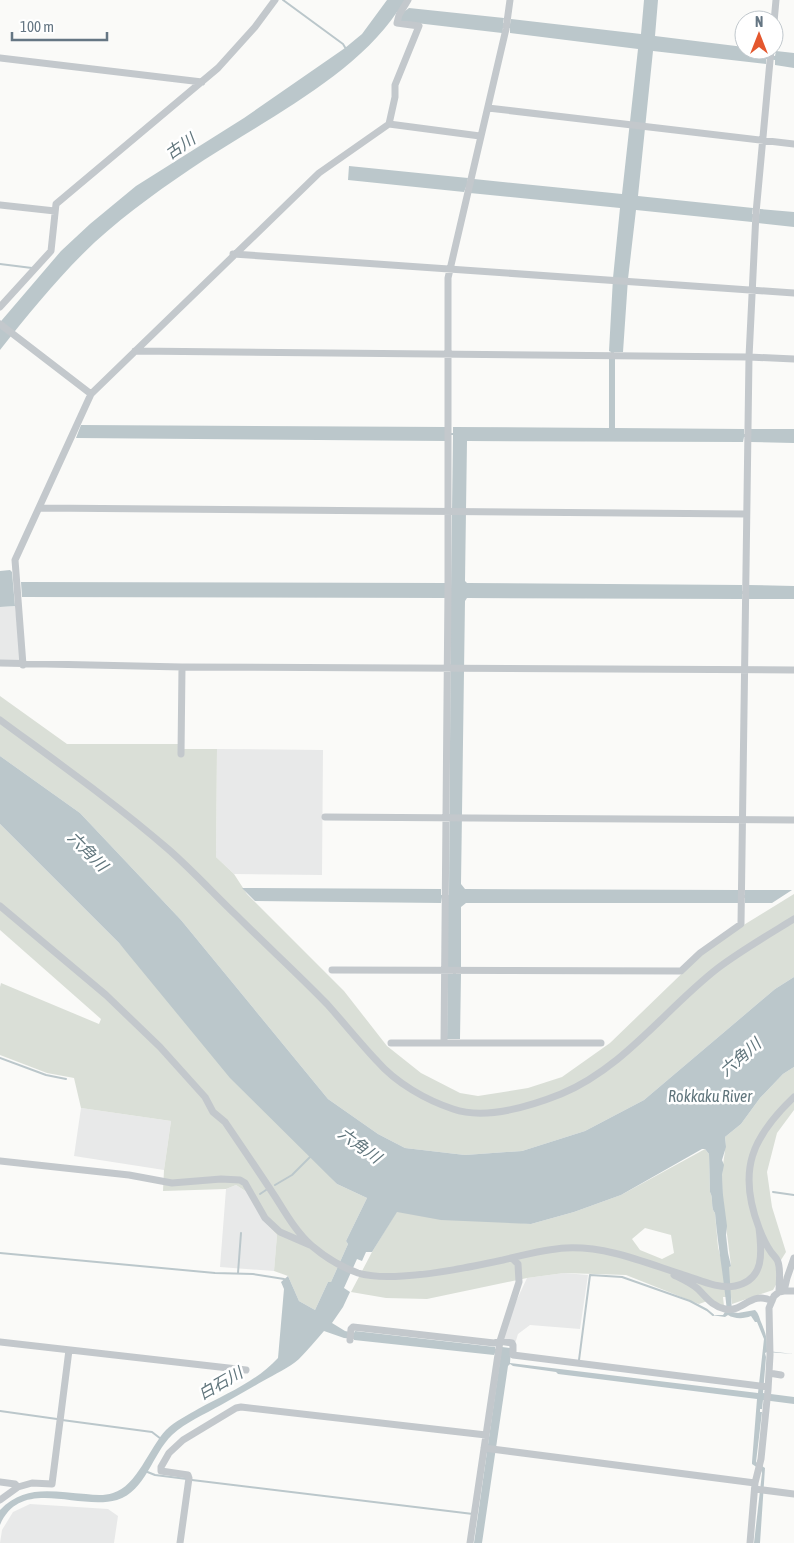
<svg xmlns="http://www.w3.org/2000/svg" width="794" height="1543" viewBox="0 0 794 1543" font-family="'Asap Condensed','Noto Sans JP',sans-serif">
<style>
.built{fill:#e8e9e9}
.green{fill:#dadfd7;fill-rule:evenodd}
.water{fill:#bbc7cb;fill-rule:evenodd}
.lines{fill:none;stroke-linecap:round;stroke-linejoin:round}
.stream{stroke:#bbc7cb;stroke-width:2}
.minor{stroke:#c3c8cc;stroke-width:7}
.labels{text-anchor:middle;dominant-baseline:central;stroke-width:5;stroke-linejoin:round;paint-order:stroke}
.water-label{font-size:16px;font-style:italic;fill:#60757c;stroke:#fff}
</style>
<rect width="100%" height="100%" fill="#fafaf8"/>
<path class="built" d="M15,606L21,662L0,661V607Z
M217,749L323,750L322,875L234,874L216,857Z
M81,1108L171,1121L164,1170L74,1156Z
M236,1185L247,1192L263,1220L277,1235L274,1271L220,1267L226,1189Z
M564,1273L588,1275L580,1329L530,1325L518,1334L514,1347L502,1345L512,1310L527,1278Z
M30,1504L108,1509L118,1516L114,1543H0L2,1530L13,1512Z"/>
<path class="green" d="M0,696L67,744H178V749H217L216,857L234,874L247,894L344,991L387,1046L421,1073L460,1093L478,1096L528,1088L562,1077L610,1043L701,955L742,926L794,894V977L775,989L644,1100L585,1131L522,1151L465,1155L405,1148L378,1134L328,1099L181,920L80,813L0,756Z
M0,824L119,943L337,1184L367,1198L346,1241L348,1244L331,1282H328L315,1310L299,1301L288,1276L274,1271L277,1235L263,1220L247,1192L236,1185L226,1189L163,1191L164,1170L171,1121L81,1108L74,1078L47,1073L0,1055V987L1,983L99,1024L101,1019L0,930Z
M794,1067V1110L777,1133L767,1172L772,1207L786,1252L776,1268L777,1283L773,1290L732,1304L731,1297H723L724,1306L710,1300L699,1304L626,1275L564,1273L527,1278L427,1299L386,1298L351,1292L372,1252L397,1211L531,1224L574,1212L621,1195L705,1149L709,1154L710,1192C714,1199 710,1207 715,1213L718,1247L723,1267L725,1288L729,1266H731C728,1237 722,1206 722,1176C722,1163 727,1150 725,1137L741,1124L760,1098L783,1074ZM645,1228L671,1235L674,1253L662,1259L640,1250L632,1239Z"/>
<path class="water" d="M387,0H404L405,11L409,8L504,18L503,23L510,24L511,19L641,34L644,0H658L655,36L744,47V50H767V55L775,56L776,51L794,53V68L775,65V60L766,59V64L653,51L638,196L753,208L752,214L759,215L760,209L794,212V227L758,223L753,217L752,222L636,210L628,279L623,352H614L613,359H615V428L744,429V434H751V429H794V443L751,442V437H744L743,442L467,441L465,581L467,583L742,585V591H748V585L794,586V599H748V594H742V599L467,598L465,601L461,884L465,889L738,890V895H745V890H792L772,903H745V898H738V903H466L461,907V968H456V974H461L460,1039H447L448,974H453V968H448V897H442L441,903L255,901L242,888L441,889V895H449L451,593L445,598L22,597L21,582L445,583L451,589L453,435H446V441L76,438L81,425L446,427V433H453V427L609,428V359H611V352L609,351L613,278L620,208L470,193L466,187L464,192L348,180L349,166L468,178L467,183L474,179L622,194L638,49L510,33V28H503L502,33L399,21L397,12C355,75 267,119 204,160C166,185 128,212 95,242C60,275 30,312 0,350V323L2,320L61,251L90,224L136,186L244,118L345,48L362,34Z
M10,570L12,572L15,606L0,607V571Z
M0,756L80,813L181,920L328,1099L378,1134L405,1148L465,1155L522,1151L585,1131L644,1100L775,989L794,977V1067L783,1074L760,1098L741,1124L725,1137L726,1147L722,1160L724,1165L722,1175L723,1195L727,1226L726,1235L728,1253L731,1266L729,1267L732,1312L738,1313L755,1310C759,1314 759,1317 761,1322C766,1334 767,1336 767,1351L794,1354L767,1352L765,1353L766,1357L763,1393L794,1397V1404L763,1400L762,1409H760V1412H762L756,1462L765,1468L760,1543H754L762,1473L761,1470L752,1464V1462L757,1399L558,1374L556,1372L513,1366L510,1364L508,1366L482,1543H474L501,1353H495L494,1355L354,1340V1339L344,1338L324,1331C316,1340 308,1350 299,1359C289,1368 275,1374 263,1381C249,1389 235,1397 221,1405C205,1414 186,1422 172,1435C152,1454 146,1491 117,1500C78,1511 21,1476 0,1525V1510C25,1484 53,1492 86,1494C95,1495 104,1496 113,1493C137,1486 149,1448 166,1430C175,1421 188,1415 198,1409C226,1394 257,1381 278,1358L284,1289L281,1282L288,1276L299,1301L315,1310L328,1282H331L348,1244L346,1241L367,1198L337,1184L230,1078L119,943L0,824ZM702,1149H705L709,1154L710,1192C714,1199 710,1207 715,1213C718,1247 724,1279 727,1312H725L723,1315H711L725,1317L728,1315C734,1319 744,1319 751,1316L755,1322H757L764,1339L758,1393L510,1363L511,1348L502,1347L495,1349V1347L355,1331L354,1333L345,1331L332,1323L343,1307L350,1292L344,1288L357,1259L362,1261L366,1252H372L397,1212L441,1220L531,1224L574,1212L621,1195Z"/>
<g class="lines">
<path class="stream" d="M283,0L343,44L346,49
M0,264L32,268
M0,1058L46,1075L66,1079
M275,1185L292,1175L310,1157
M773,1192L794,1195
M260,1194L266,1190
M0,1253L215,1273L253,1274L284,1279L285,1281
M238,1273L241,1233
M579,1360L590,1275L622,1277L690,1301L707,1310L713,1315
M0,1411L57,1419
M62,1420L152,1432L161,1439
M145,1471L155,1475L187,1479
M192,1480L473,1514"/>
<path class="minor" d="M774,22L776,0
M0,58L202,82
M488,108L794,144
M389,124L480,136
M0,205L55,211
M233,254L794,293
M0,307L51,251L56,204L218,68L255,27L275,0
M0,324L91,394
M135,351L749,357L794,359
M40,508L746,514
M0,663L182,667L794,670
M23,665L15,560L91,394L319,173L389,124L395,97V85L419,26L397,23L399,15L408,0
M0,720C57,762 115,803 168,849C192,870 214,894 237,916C267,946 298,974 327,1004C344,1023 360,1043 377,1061C396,1083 426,1100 453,1109C485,1120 531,1106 561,1094C625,1067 665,1009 718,968C742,950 768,935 794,919
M181,754L182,667
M325,817L794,820
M0,906L106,995L160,1047L205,1097L213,1112L225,1122C242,1147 259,1172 276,1198C286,1214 297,1233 312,1246C325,1257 341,1267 358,1273C371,1277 389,1277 403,1276C437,1274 470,1267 503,1260C524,1255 545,1249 566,1248C609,1246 648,1264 687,1276C702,1281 719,1289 735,1286C765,1280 762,1252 759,1228
M332,970L681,971L700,953L741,924L749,357L756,213L771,50
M391,1043H601
M444,1043L448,588V278L506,29L510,0
M0,1161L129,1175L172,1183L221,1179L240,1180L245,1183L265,1218L280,1232L310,1245
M674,1275C682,1279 691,1283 698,1289C707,1298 712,1306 725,1309C743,1313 751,1290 772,1301
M784,1291L787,1278L794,1258
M779,1292C779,1283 781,1270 778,1262C777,1258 773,1255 771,1252C766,1245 762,1236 759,1228C737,1170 752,1137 794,1097
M350,1340L351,1329L353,1327L494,1343L500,1341L512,1343L513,1345V1355L768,1387
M0,1342L246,1370
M769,1373L781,1375
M484,1448L755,1483
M0,1482L15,1484L18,1487L32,1483L52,1484L69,1350
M755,1489L794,1494
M0,1500L18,1487
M180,1543L189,1478L188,1475L161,1471V1467L169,1453L183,1440L236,1408L241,1407L486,1435
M470,1543L500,1341L519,1282L518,1264L512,1258
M750,1543L755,1483L761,1459L768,1390L770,1355L769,1308L774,1296L779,1292L784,1291H794"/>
</g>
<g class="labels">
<g class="water-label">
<text transform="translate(180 146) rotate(-35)">古川</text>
<text transform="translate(88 851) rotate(45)">六角川</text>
<text transform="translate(740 1057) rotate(-41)">六角川</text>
<text x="710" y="1096">Rokkaku River</text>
<text transform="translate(360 1145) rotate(36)">六角川</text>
<text transform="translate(220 1383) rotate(-30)">白石川</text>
</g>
</g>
<g transform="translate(759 35)"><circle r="24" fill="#ffffff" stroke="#c1c8cd"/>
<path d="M0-4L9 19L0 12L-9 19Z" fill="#e4572e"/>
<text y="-8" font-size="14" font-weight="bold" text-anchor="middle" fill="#657683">N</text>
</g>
<path d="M12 32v8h95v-8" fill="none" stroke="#657683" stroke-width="2.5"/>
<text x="20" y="32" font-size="15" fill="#657683" stroke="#ffffff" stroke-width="4" paint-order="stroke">100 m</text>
</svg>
